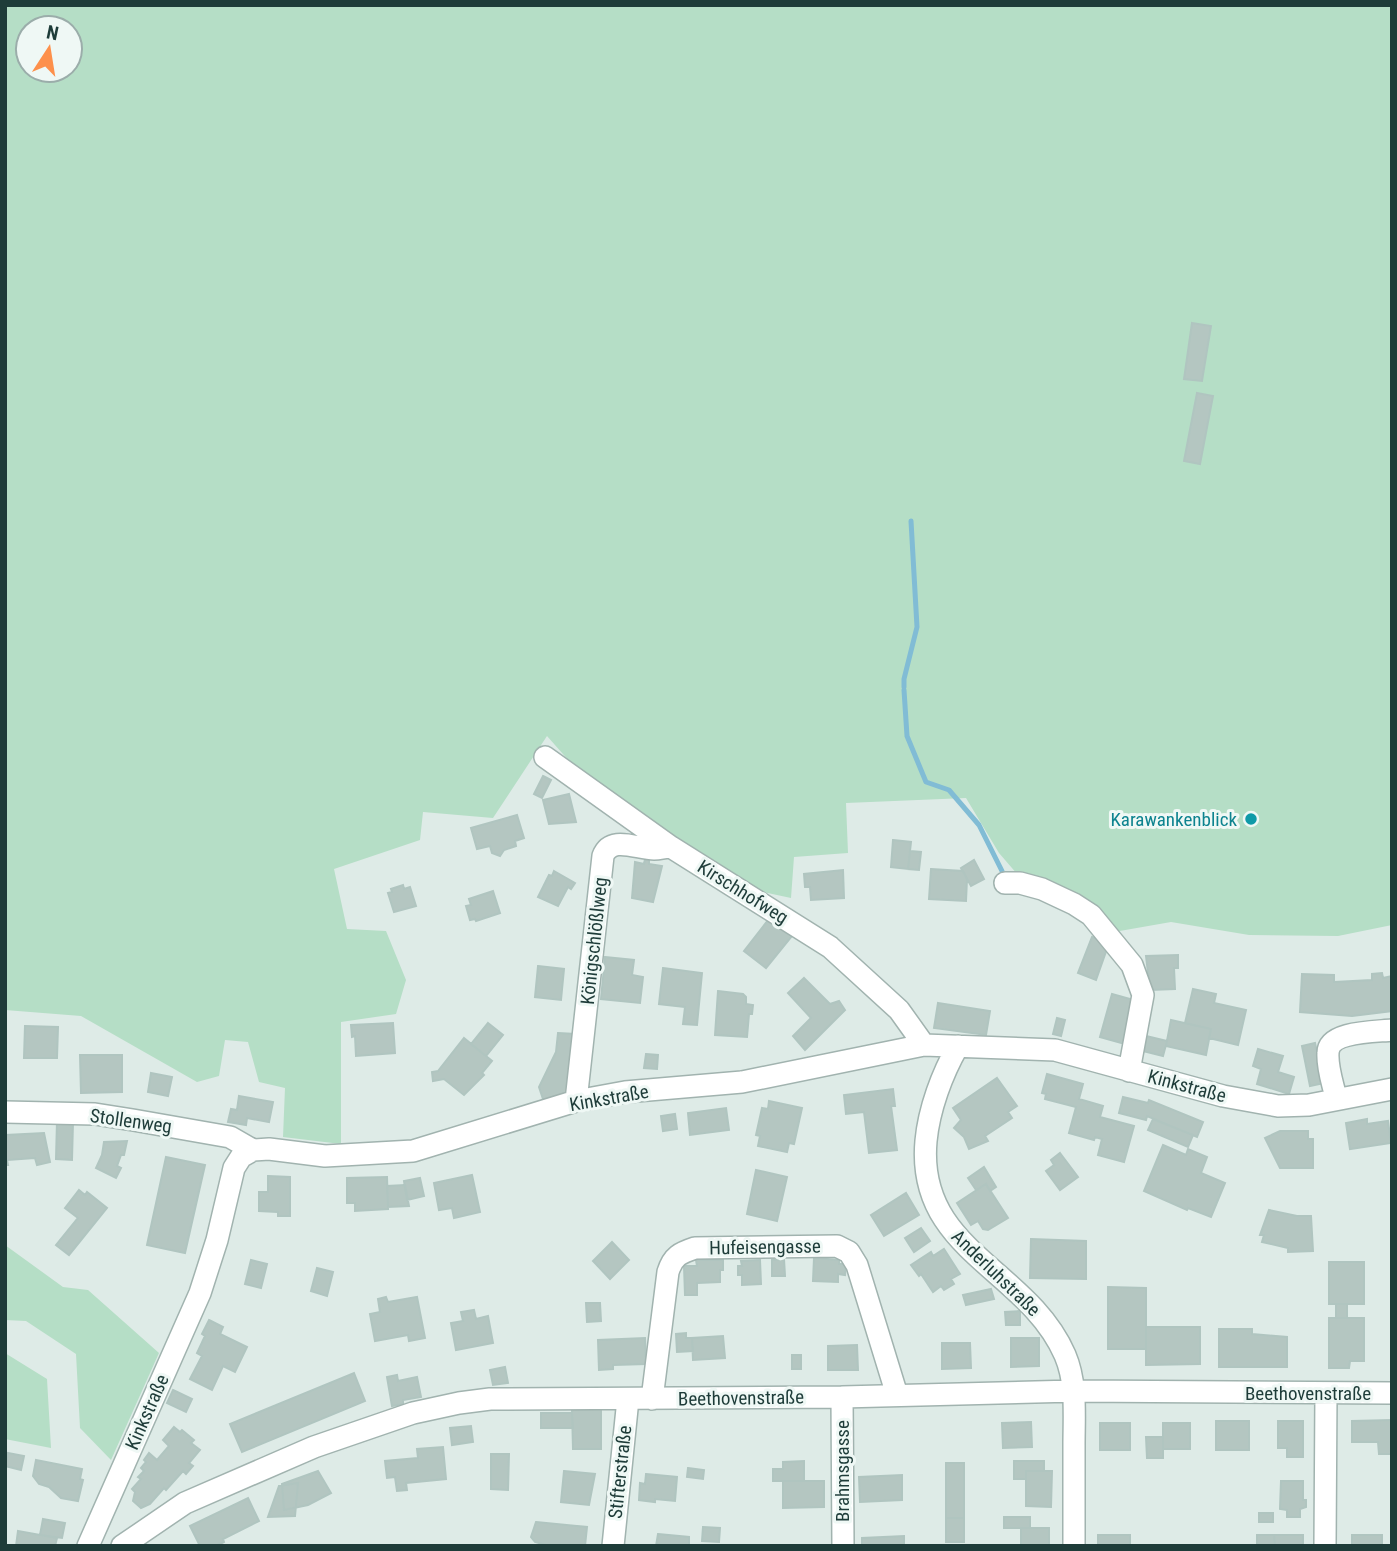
<svg xmlns="http://www.w3.org/2000/svg" width="1397" height="1551" viewBox="0 0 1397 1551" font-family="'Roboto Condensed',sans-serif">
<style>
.green{fill:#b5dec6;fill-rule:evenodd}
.lines{fill:none;stroke-linecap:round;stroke-linejoin:round}
.stream{stroke:#81bcd5;stroke-width:5}
.building{fill:#b4c6c1;stroke:#b0c5c0;stroke-width:2}
.minor-casing{stroke:#a1b3af;stroke-width:24}
.minor{stroke:#fff;stroke-width:21}
.culture-dot{fill:#0f9aa8;stroke:#eff8f5;stroke-width:2.5}
.labels{text-anchor:middle;dominant-baseline:central;stroke-width:6;stroke-linejoin:round;paint-order:stroke}
.culture-label{font-size:19px;fill:#0d838f;stroke:#eff8f5;text-anchor:end}
.street-label{font-size:19px;fill:#1e3c39;stroke:#eff8f5}
</style>
<rect width="100%" height="100%" fill="#deebe7"/>
<path class="green" d="M5,5H1392V925L1338,936L1249,935L1171,922L1114,932L1018,875L999,853L966,798L846,803L848,853L794,857L791,898L763,892L675,840L578,771L547,736L493,818L423,812L420,840L334,869L347,929L386,931L406,980L396,1014L341,1022V1144L283,1137L285,1088L259,1082L248,1042L225,1040L219,1076L197,1082L81,1016L5,1010ZM28,28H70V70H28Z
M5,1245L63,1287L88,1290L159,1353L111,1460L80,1428L76,1354L26,1321L5,1320Z
M5,1353L47,1379L51,1448L5,1439Z"/>
<g class="lines">
<path class="stream" d="M904,687V679L917,627L911,521
M904,690L907,736L926,782L949,790L979,825L1002,871"/>
</g>
<path class="building" d="M1192,323L1211,326L1202,381L1184,379Z
M1197,393L1213,396L1200,464L1184,461Z
M543,776L551,780L542,798L534,794Z
M569,794L576,822L549,824L543,800Z
M517,815L524,838L515,841L516,846L504,850L500,856L492,853L490,846L477,849L471,828Z
M893,840L911,842L908,869L891,867Z
M910,851L921,852L919,870L908,869Z
M645,859L649,860V864L662,866L653,902L632,898L635,862L644,864Z
M974,860L984,879L971,886L961,868Z
M931,869L963,871L967,879L966,901L929,899Z
M843,870L844,898L811,900L810,887H805L804,874Z
M554,871L575,883L571,889L568,887L558,906L538,897L549,875L552,876Z
M403,885L404,889L410,887L416,906L394,912L388,893L392,892L391,889Z
M493,891L500,913L476,921L475,919L470,920L466,906L471,905L469,899Z
M769,919L792,936L766,968L744,951Z
M1092,937L1109,943L1096,980L1078,973Z
M1178,955V968H1174L1175,989L1150,990L1146,956Z
M605,957L634,960L632,975L643,977L640,1003L601,999Z
M538,966L564,969L561,1000L535,997Z
M663,968L702,973L697,1025L683,1024L685,1007L659,1004Z
M1382,973L1383,978L1392,976V1011L1352,1016L1300,1012L1302,974L1334,975V982L1372,980V974Z
M804,978L830,1004L839,1001L845,1010L805,1050L793,1036L811,1018L788,993Z
M1193,989L1216,994L1214,1003L1246,1010L1238,1045L1209,1038L1211,1029L1185,1023Z
M718,991L743,994L746,997V1004L753,1005L752,1014H749L747,1037L715,1035Z
M1112,994L1137,1001L1125,1044L1100,1037Z
M938,1003L990,1011L986,1035L934,1028Z
M1057,1018L1065,1020L1061,1036L1053,1034Z
M1171,1020L1211,1029L1206,1055L1166,1046Z
M393,1023L395,1053L356,1056L355,1036L352,1037L351,1025Z
M488,1023L503,1035L486,1056L471,1044Z
M25,1026L58,1027L57,1058H24Z
M558,1033L575,1034L567,1094L544,1102L539,1087L556,1052Z
M1142,1035L1167,1041L1163,1056L1139,1050Z
M464,1038L492,1061L482,1073L484,1075L464,1095L444,1079L433,1081L432,1072L438,1071Z
M1315,1043L1324,1083L1310,1086L1302,1046Z
M1258,1049L1283,1056L1278,1072L1294,1077L1289,1094L1257,1084L1261,1069L1253,1066Z
M646,1054L658,1055L657,1069L644,1068Z
M80,1055H122V1092L81,1093Z
M151,1073L172,1077L168,1096L148,1092Z
M1047,1074L1083,1084L1079,1099L1103,1106L1100,1117L1134,1126L1124,1162L1098,1155L1102,1139L1095,1137L1094,1140L1069,1133L1076,1107L1045,1099L1046,1094L1042,1093Z
M997,1078L1017,1106L1008,1112L1012,1118L985,1136L988,1141L969,1149L964,1137L954,1128L961,1120L953,1108Z
M893,1089L895,1106H891L897,1150L869,1153L864,1112L846,1114L844,1095Z
M239,1096L273,1102L269,1122L247,1118L246,1125L228,1122L231,1109L237,1110Z
M1123,1097L1148,1103L1149,1100L1203,1122L1197,1137L1147,1116L1146,1120L1119,1113Z
M769,1101L802,1108L794,1144L789,1143L787,1152L758,1146L760,1136L756,1135L762,1108L768,1109Z
M726,1108L729,1130L690,1135L688,1113Z
M675,1114L677,1129L663,1131L661,1116Z
M1153,1119L1193,1135L1188,1147L1148,1130Z
M1367,1119V1124L1388,1121L1391,1143L1350,1149L1346,1123Z
M57,1121L73,1122L72,1160L56,1159Z
M1280,1131H1308V1139H1313V1168H1280L1265,1138Z
M44,1133L50,1162L37,1165L35,1158L7,1160L8,1165H5L6,1135Z
M127,1141L124,1155H121L117,1166L121,1168L116,1178L96,1168L102,1155L104,1142Z
M1163,1145L1186,1155L1188,1149L1207,1157L1201,1173L1225,1183L1211,1217L1188,1208L1187,1210L1144,1191Z
M1060,1153L1078,1177L1060,1190L1046,1171L1054,1165L1051,1160Z
M166,1157L205,1165L185,1253L147,1245Z
M984,1167L996,1187L990,1191L986,1184L976,1190L968,1178Z
M756,1170L787,1177L777,1221L747,1214Z
M472,1175L480,1212L454,1218L452,1208L439,1210L434,1183Z
M268,1176L290,1177V1216H278V1212L259,1211V1192H268Z
M387,1177L388,1209L355,1211V1203H347V1178Z
M420,1178L424,1196L407,1200L404,1181Z
M986,1184L1008,1218L988,1230L983,1229L978,1221L971,1225L957,1203Z
M405,1185L409,1206L388,1207L387,1186Z
M79,1190L85,1195L87,1192L107,1208L69,1255L56,1245L78,1218L65,1208Z
M906,1193L919,1215L884,1236L871,1215Z
M1269,1210L1297,1216H1311L1313,1251L1288,1252V1248L1262,1242L1264,1235H1260Z
M921,1228L930,1241L914,1252L905,1238Z
M1031,1239L1086,1241V1279L1030,1278Z
M612,1242L629,1260L610,1279L593,1261Z
M944,1249L960,1274L951,1279L954,1284L944,1290L941,1286L933,1292L921,1274L919,1276L911,1265L931,1252L933,1256Z
M814,1258L839,1260V1264H846L845,1275L838,1274V1282L813,1281Z
M784,1259L785,1276H772V1260Z
M251,1260L267,1264L261,1288L245,1284Z
M696,1260H723V1270H720V1282L697,1283V1295H685L684,1266H697Z
M760,1260L761,1284L742,1285V1275H738V1266H742L741,1261Z
M1329,1262H1364V1304H1329Z
M317,1268L333,1272L327,1296L311,1291Z
M1108,1287L1146,1288V1349H1108Z
M991,1289L994,1299L966,1305L963,1295Z
M386,1297L388,1302L417,1297L425,1338L409,1341L408,1335L375,1341L370,1314L380,1312L378,1299Z
M586,1303H600L601,1321L587,1322Z
M1336,1304H1347V1318H1336Z
M474,1310L476,1319L488,1316L493,1343L456,1350L451,1323L463,1321L461,1312Z
M1020,1311V1325H1006L1005,1312Z
M1329,1318H1364V1361H1350L1349,1368H1329Z
M209,1320L223,1327L220,1334L247,1347L235,1372L223,1366L212,1390L190,1379L202,1356L197,1353L205,1336L202,1334Z
M1146,1327H1200V1364L1146,1365Z
M1219,1329H1252V1334L1287,1337V1367H1219Z
M686,1333V1338H692L693,1351L677,1352L676,1334Z
M723,1336L725,1358L693,1360L692,1338Z
M645,1338L646,1364L613,1365V1369L599,1370L598,1340Z
M1011,1338H1039V1366L1011,1367Z
M942,1343H970L971,1368L942,1369Z
M857,1345L858,1370H828V1346Z
M792,1355H801V1369H792Z
M505,1367L508,1383L493,1385L490,1370Z
M354,1373L365,1401L242,1452L230,1424Z
M397,1375L398,1381L417,1377L421,1397L403,1400V1404L392,1406L387,1377Z
M173,1390L192,1399L186,1412L167,1403Z
M601,1409V1449H573L572,1410Z
M541,1413H572L573,1428H541Z
M1392,1420V1454H1379L1378,1442H1352V1421Z
M1216,1421H1249V1450H1216Z
M1278,1421H1303V1457H1287V1448H1278Z
M1031,1422L1032,1447L1003,1448L1002,1423Z
M1100,1423H1130V1450H1100Z
M1163,1423H1190V1449H1163Z
M471,1426L473,1442L452,1445L450,1428Z
M174,1427L180,1432L182,1430L194,1440L191,1443L200,1450L189,1463L193,1466L186,1474L183,1471L166,1490L164,1488L150,1504L141,1508L133,1501L135,1492L132,1489L141,1479L138,1477L144,1471L141,1468L146,1462L144,1460L149,1453L157,1460L169,1446L163,1440Z
M1146,1437H1163V1458H1147Z
M443,1447L446,1479L406,1483L407,1490L397,1491L395,1477L387,1478L385,1461L418,1458L417,1449Z
M8,1453L24,1456L21,1470L5,1466Z
M491,1454H509L508,1490L491,1489Z
M36,1460L82,1469L80,1479L83,1480L78,1501L61,1498L49,1487L39,1484L33,1476Z
M804,1461V1481H773V1469H783V1462Z
M1014,1461H1044V1471H1026V1479H1014Z
M946,1463H964V1518H946Z
M688,1468L704,1470L703,1479L687,1477Z
M318,1471L331,1493L308,1505L284,1510L282,1484Z
M564,1471L595,1474L589,1505L561,1502Z
M1026,1471H1052L1051,1507L1026,1506Z
M646,1474L677,1477L675,1501L655,1499V1502L639,1500L640,1483L645,1484Z
M902,1475V1500L860,1502L859,1477Z
M783,1481H824V1507L783,1508Z
M1281,1481H1303V1500H1306V1507L1300,1509V1517H1287V1510L1280,1509Z
M298,1483L295,1516L268,1517L279,1486Z
M248,1498L259,1521L223,1539L224,1542L216,1546H200L190,1526Z
M1259,1513H1273V1522H1259Z
M1004,1517H1030V1528H1004Z
M946,1518H964V1542H946Z
M43,1519L65,1523L62,1538L40,1535Z
M536,1522L587,1527L585,1546H549L535,1542L531,1537Z
M703,1527L720,1528L719,1542L702,1541Z
M1021,1528H1049V1546H1021Z
M18,1531L57,1538L55,1546H16Z
M658,1534L689,1537V1546H656Z
M1098,1535H1130V1546H1098Z
M1257,1535H1274L1275,1546H1257Z
M1274,1535H1303V1546H1275Z
M1352,1535H1382V1546H1352Z
M904,1536V1546H862V1538Z"/>
<g class="lines">
<g class="minor-casing">
<path id="minor" d="M545,757L671,847L830,947L899,1010L924,1045
M1005,883H1020L1042,889L1074,904L1091,915L1132,965L1143,995L1129,1071
M958,1046C942,1074 929,1109 926,1141C916,1251 1027,1268 1065,1355C1077,1383 1074,1415 1074,1445C1074,1478 1074,1512 1074,1546
M1336,1098C1333,1084 1327,1068 1328,1053C1328,1031 1375,1032 1392,1030
M576,1101L603,856C611,835 637,849 654,849C660,849 666,847 671,847
M5,1112L95,1114L133,1120L230,1137L253,1150
M842,1397L843,1546
M652,1399L668,1272C673,1256 680,1253 695,1248L837,1246L849,1252L857,1265L897,1395
M88,1546L200,1293L217,1240L234,1168L241,1157L253,1150L269,1149L325,1156L413,1151L576,1101L625,1092L742,1082L924,1045L1055,1050L1223,1096L1278,1106L1309,1105L1392,1089
M122,1546L185,1503L314,1447L413,1413L459,1403L490,1399L842,1397L1074,1391L1392,1393
M613,1546L628,1399
M1325,1546L1326,1393"/>
</g>
<use href="#minor" class="minor"/>
</g>
<circle class="culture-dot" cx="1251" cy="819" r="7"/>
<g class="labels">
<g class="culture-label">
<text x="1237" y="819">Karawankenblick</text>
</g>
<g class="street-label">
<text transform="translate(743 892) rotate(32)">Kirschhofweg</text>
<text transform="translate(594 941) rotate(-84)">Königschlößlweg</text>
<text transform="translate(1187 1086) rotate(15)">Kinkstraße</text>
<text transform="translate(609 1098) rotate(-10)">Kinkstraße</text>
<text transform="translate(131 1121) rotate(8)">Stollenweg</text>
<text transform="translate(765 1247) rotate(-1)">Hufeisengasse</text>
<text transform="translate(996 1273) rotate(44)">Anderluhstraße</text>
<text x="1308" y="1393">Beethovenstraße</text>
<text transform="translate(741 1398) rotate(-1)">Beethovenstraße</text>
<text transform="translate(147 1412) rotate(-66)">Kinkstraße</text>
<text transform="translate(842 1471) rotate(-90)">Brahmsgasse</text>
<text transform="translate(620 1472) rotate(-84)">Stifterstraße</text>
</g>
</g>
<rect width="1397" height="1551" fill="none" stroke="#1e3c39" stroke-width="14"/>
<g transform="translate(49 49) rotate(12)"><circle r="33" fill="#eff8f5" stroke="#9badaa" stroke-width="2"/>
<path d="M0-5L12 26L0 18L-12 26Z" fill="#fd904b"/>
<text y="-10" font-size="19" font-weight="bold" text-anchor="middle" fill="#1e3c39">N</text>
</g>
</svg>
